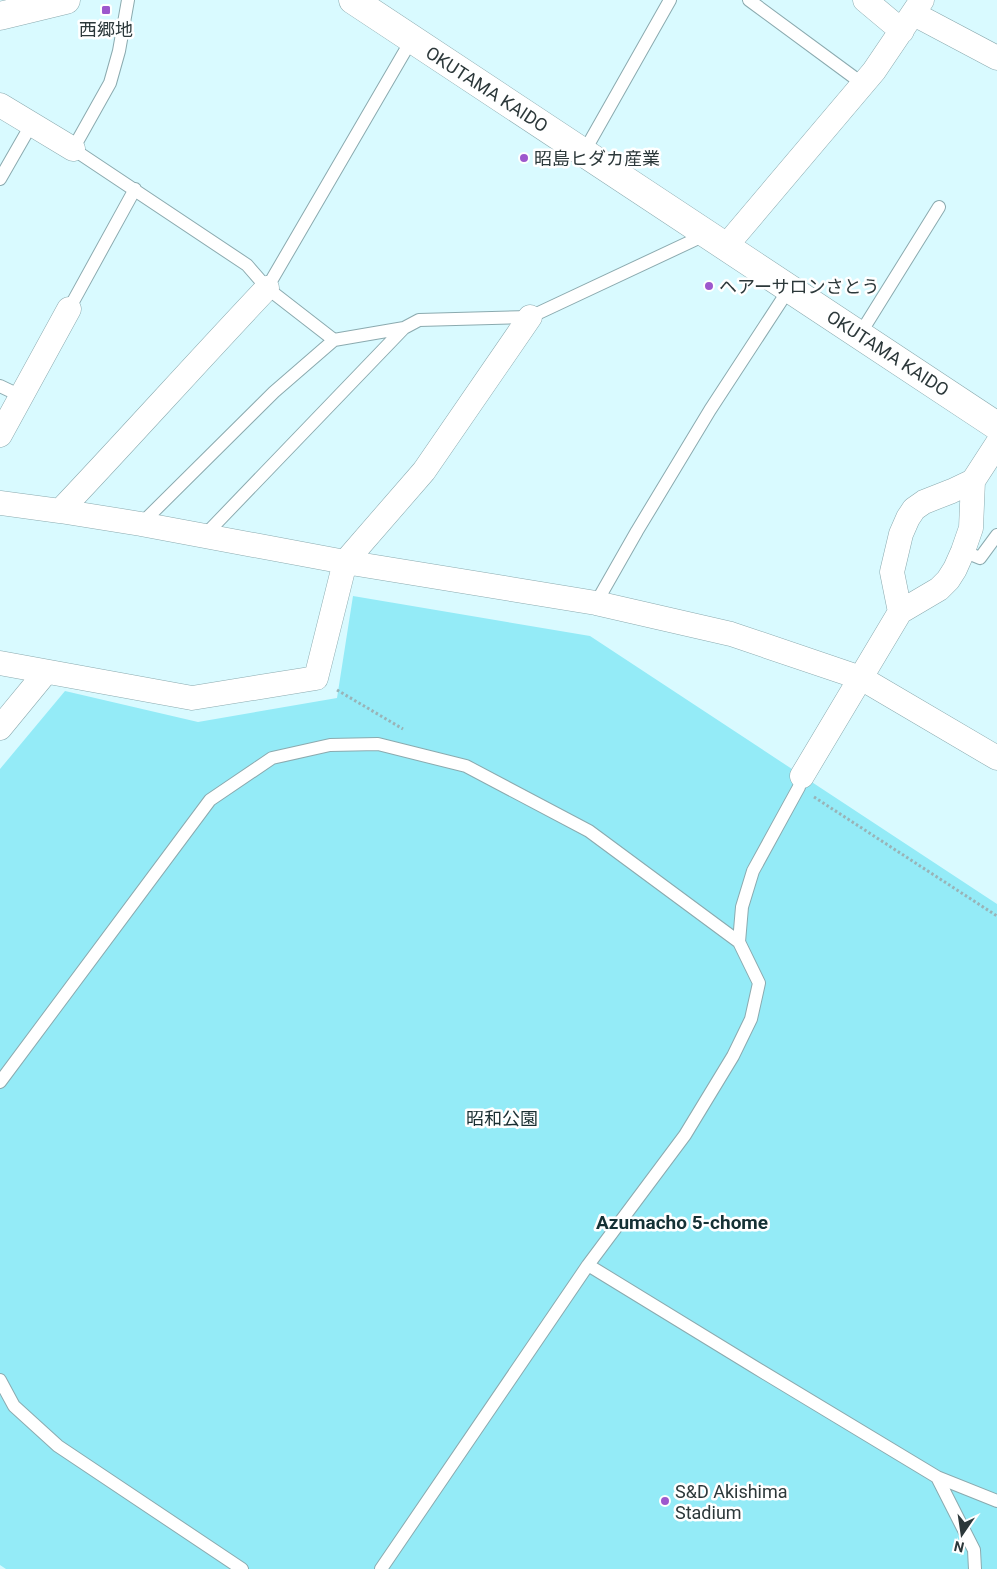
<svg xmlns="http://www.w3.org/2000/svg" width="997" height="1569" viewBox="0 0 997 1569" font-family="Roboto,'Noto Sans JP',sans-serif">
<style>
.green{fill:#94ebf7}
.lines{fill:none;stroke-linecap:round;stroke-linejoin:round}
.service-casing{stroke:#8baaaf;stroke-width:14}
.minor-casing{stroke:#8baaaf;stroke-width:25}
.secondary-casing{stroke:#8baaaf;stroke-width:29}
.primary-casing{stroke:#8baaaf;stroke-width:29}
.path{stroke:#99b3b7;stroke-width:3;stroke-dasharray:2.5 2.5;stroke-linecap:butt}
.service{stroke:#fff;stroke-width:12}
.minor{stroke:#fff;stroke-width:24}
.secondary{stroke:#fff;stroke-width:28}
.primary{stroke:#fff;stroke-width:28}
.poi-dot{fill:#9d58cd;stroke:#fff;stroke-width:2}
.labels{text-anchor:middle;dominant-baseline:central;stroke-width:5;stroke-linejoin:round;paint-order:stroke}
.poi-label{font-size:18px;fill:#2c383a;stroke:#fff;text-anchor:start}
.street-label{font-size:18px;fill:#2c383a;stroke:#fff}
.park-label{font-size:18px;fill:#192e31;stroke:#fff}
.neighbourhood-label{font-size:19px;font-weight:bold;fill:#153135;stroke:#fff}
</style>
<rect width="100%" height="100%" fill="#d9faff"/>
<path class="green" d="M353,596L590,636L997,904V1569H6L0,1565V769L65,691L198,722L337,698Z"/>
<g class="lines">
<g class="service-casing">
<path id="service" d="M128,0L119,51L110,83L73,149L247,265L267,288L334,340
M749,0L863,84
M584,152L670,0
M0,179L31,125
M267,288L412,39
M69,309L135,189
M860,334L939,207
M0,386L21,396
M141,524L274,392L334,340L404,328
M204,536L404,328L419,320L530,317L707,234
M963,551L980,558L997,535
M596,603L637,531L710,410L789,289
M0,1082L210,800L272,758L330,745L378,744L466,766L589,831L739,942
M588,1265L753,1366L937,1477L974,1550L975,1569
M0,1380L14,1406L58,1446L242,1569
M937,1477L997,1501
M381,1569L588,1265L685,1135L733,1056L751,1019L759,983L739,942L742,907L753,871L799,787L802,776"/>
</g>
<g class="minor-casing">
<path id="minor" d="M865,0L902,31
M914,14L997,58
M0,105L73,149
M726,246L874,71L922,0
M0,435L69,309
M0,503L60,511L141,524L345,562L596,603L731,634L861,678L997,758
M60,511C130,437 197,362 267,288
M900,612L892,572L901,534L908,518L914,509L924,502L952,491L973,481
M0,663L192,698L316,678L345,562L424,471L530,317
M0,728L46,672
M802,776L900,612L939,589L948,580L955,569L963,551L971,528L973,481L997,444"/>
</g>
<g class="secondary-casing">
<path id="secondary" d="M0,16L66,0"/>
</g>
<g class="primary-casing">
<path id="primary" d="M353,0L997,426"/>
</g>
<path class="path" d="M337,690L403,729
M814,797L997,916"/>
<use href="#service" class="service"/>
<use href="#minor" class="minor"/>
<use href="#secondary" class="secondary"/>
<use href="#primary" class="primary"/>
</g>
<g class="poi-dot">
<rect x="101" y="5" width="10" height="10" rx="2.5"/>
<circle cx="524" cy="158" r="5"/>
<circle cx="709" cy="286" r="5"/>
<circle cx="665" cy="1501" r="5"/>
</g>
<g class="labels">
<g class="poi-label">
<text x="106" y="29" text-anchor="middle">西郷地</text>
<text x="534" y="158">昭島ヒダカ産業</text>
<text x="719" y="286">ヘアーサロンさとう</text>
<text x="675" y="1491">S&amp;D Akishima<tspan x="675" dy="21">Stadium</tspan></text>
</g>
<g class="street-label">
<text transform="translate(487 89) rotate(33)">OKUTAMA KAIDO</text>
<text transform="translate(888 353) rotate(33)">OKUTAMA KAIDO</text>
</g>
<g class="park-label">
<text x="502" y="1118">昭和公園</text>
</g>
<g class="neighbourhood-label">
<text x="682" y="1222">Azumacho 5-chome</text>
</g>
</g>
<g transform="translate(962 1534) rotate(193)" stroke="#ffffff" stroke-width="4" paint-order="stroke">
<path d="M0-4L9 19L0 12L-9 19Z" fill="#2c383a"/>
<text y="-8" font-size="14" font-weight="bold" text-anchor="middle" fill="#2c383a">N</text>
</g>
</svg>
